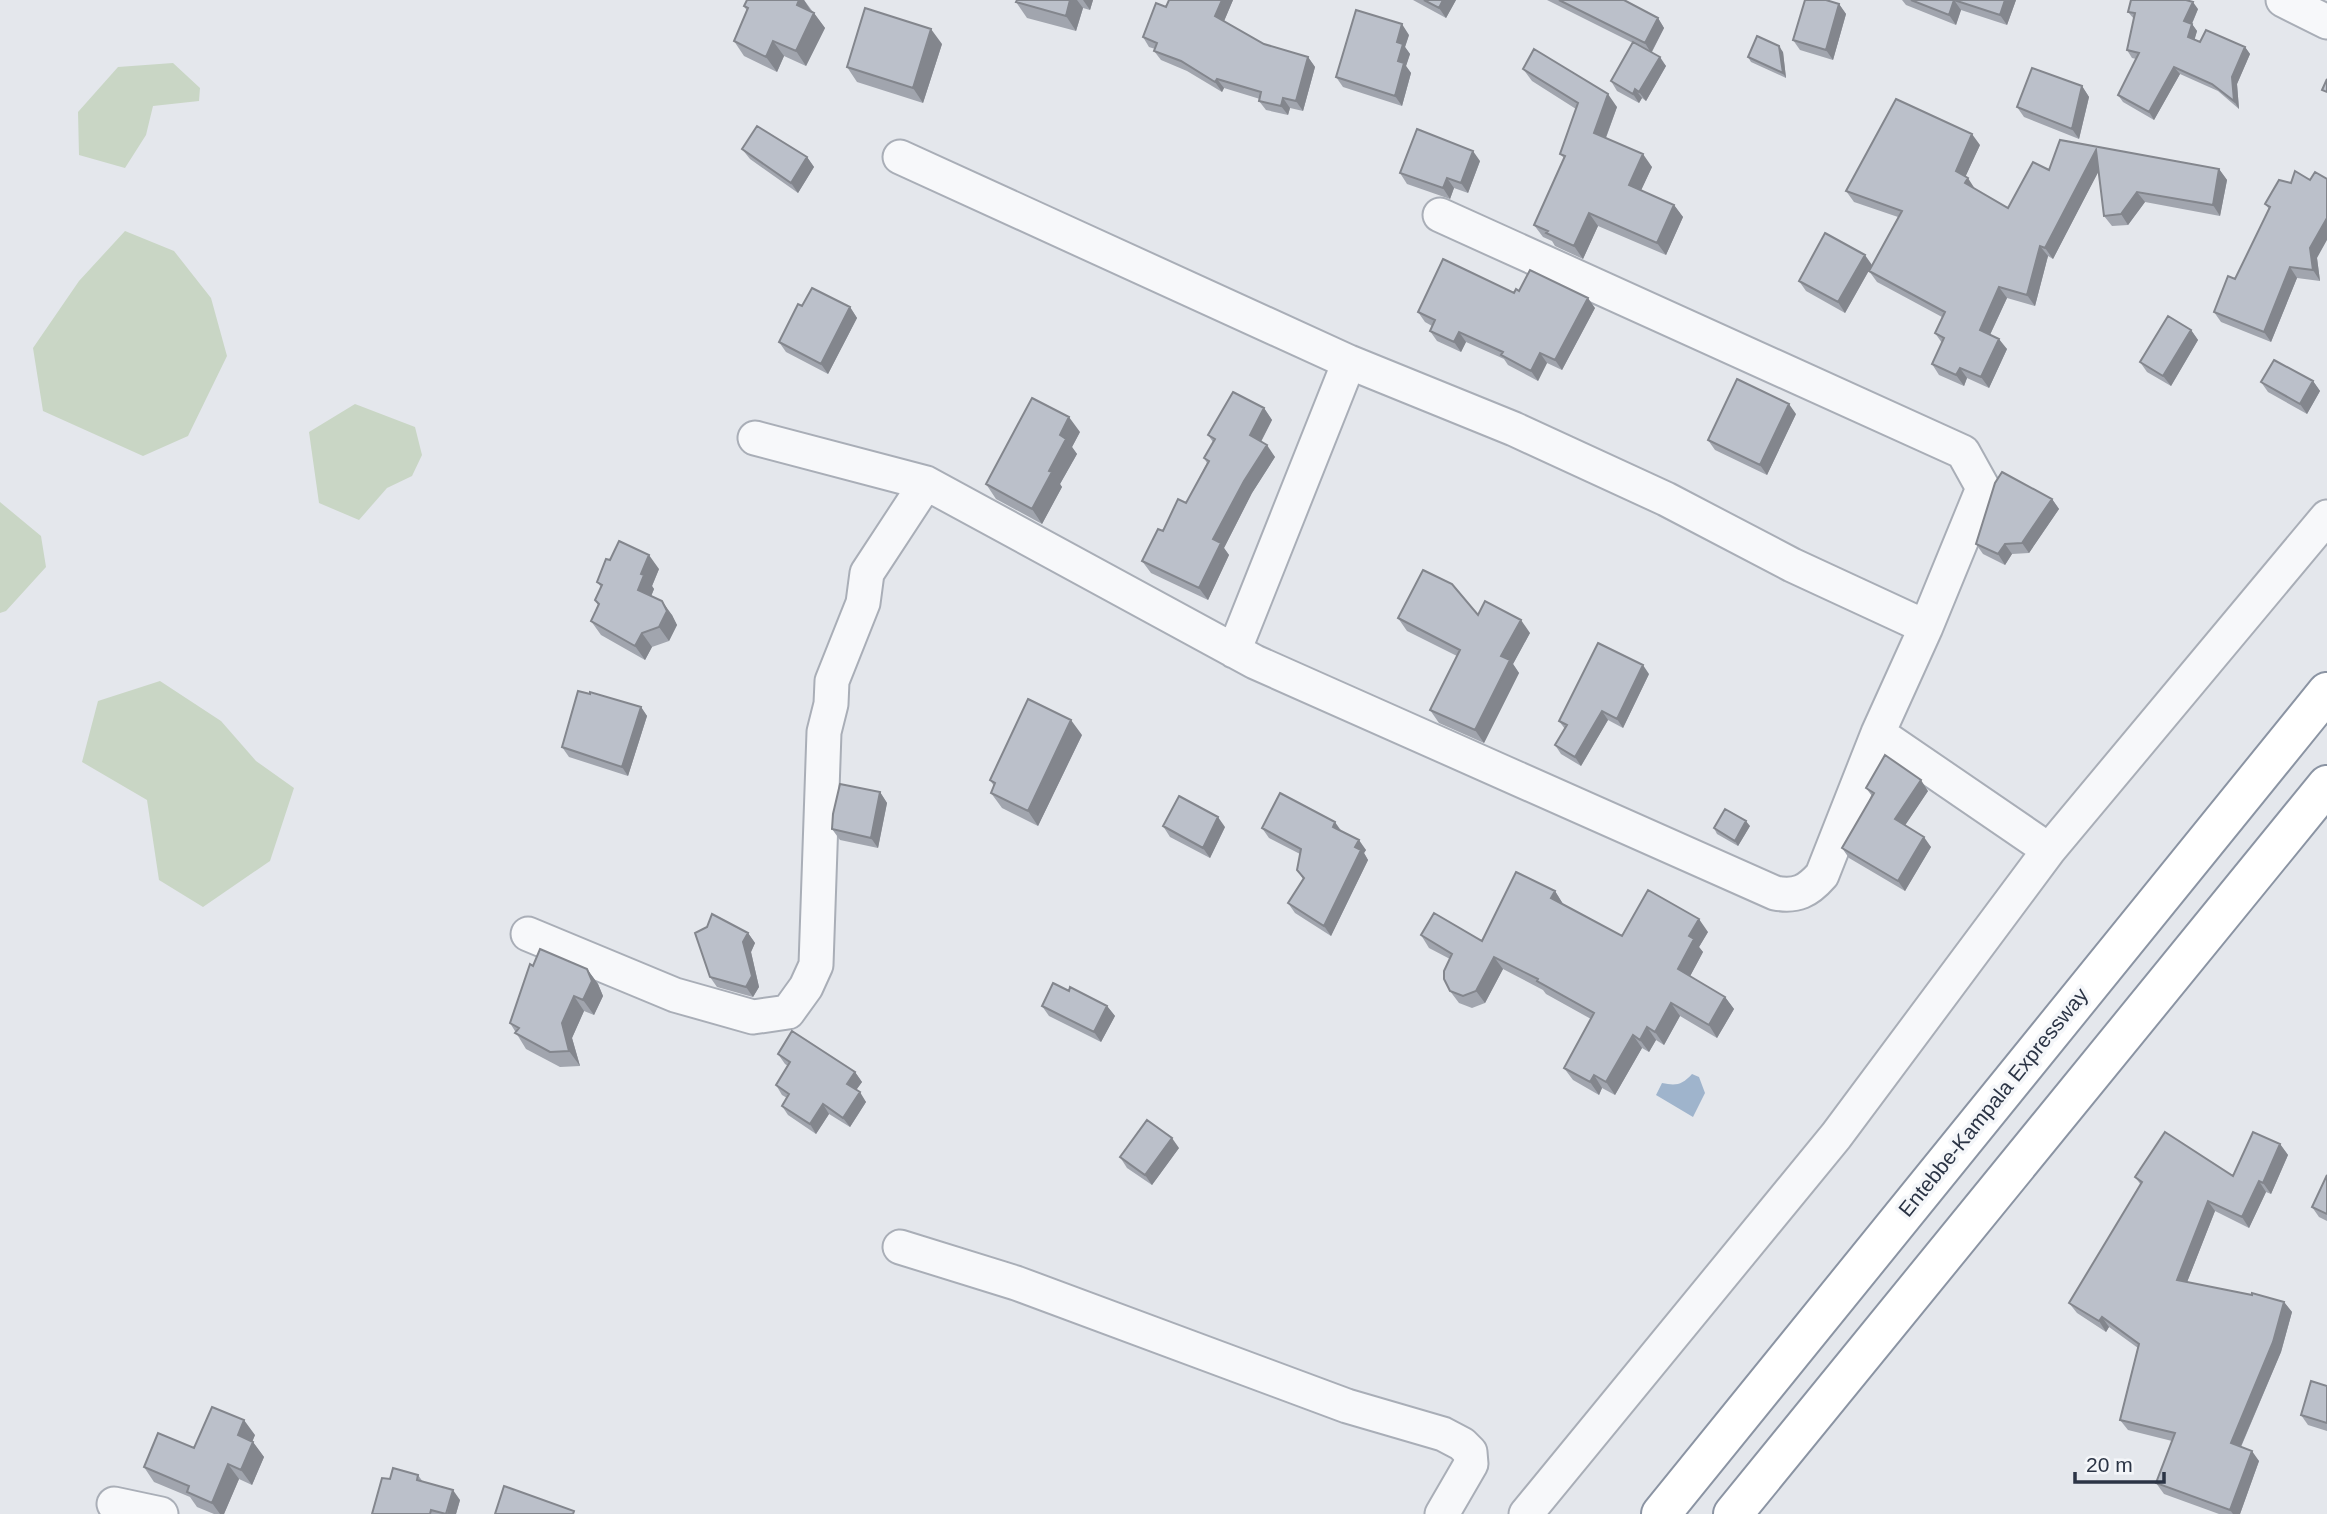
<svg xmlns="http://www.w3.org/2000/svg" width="2327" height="1514" viewBox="0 0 2327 1514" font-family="Arial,sans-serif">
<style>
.green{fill:#c9d6c5}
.water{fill:#9fb4cc}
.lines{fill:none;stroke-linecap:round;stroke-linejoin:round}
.street-casing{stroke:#a9aeb7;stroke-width:37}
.highway-casing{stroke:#8b94a3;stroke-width:42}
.street{stroke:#f7f8fa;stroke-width:33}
.highway{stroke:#fff;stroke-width:38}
.wall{fill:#a1a5ae}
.shaded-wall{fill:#83868d}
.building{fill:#bbc0ca;stroke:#83868d;stroke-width:2}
.labels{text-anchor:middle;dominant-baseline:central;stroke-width:7;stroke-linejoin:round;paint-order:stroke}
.street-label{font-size:21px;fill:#2b3445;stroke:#f4f6f9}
</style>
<rect width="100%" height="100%" fill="#e4e7ec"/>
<path class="green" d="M173,63L200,88L199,101L153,106L146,135L125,168L79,155L78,112L118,67Z
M125,231L174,251L211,298L227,356L188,436L143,456L43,411L33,348L79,281Z
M355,404L415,427L422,455L412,476L387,488L359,520L319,503L309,432Z
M0,502L41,536L46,567L6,611L0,613Z
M160,681L221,721L256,761L294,788L270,861L203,907L159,880L147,800L82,762L98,701Z"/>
<path class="water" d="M1692,1074L1699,1077L1705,1093L1693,1117L1656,1095L1662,1083C1676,1086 1682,1085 1692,1074Z"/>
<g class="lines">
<g class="street-casing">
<path id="street" d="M2283,0L2327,22
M900,157L1349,362L1514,429L1666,499L1792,565L1926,627
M755,438L926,483L1255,662L1775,893C1797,897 1808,891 1822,875L1878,733L1926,627L1983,488L1963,452L1440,215
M1234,651L1349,362
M1878,733L2049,850
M528,934L675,995L753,1017L788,1012L806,987L816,965L824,732L831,704L832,681L863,603L867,573L926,483
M900,1247L1016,1283L1347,1406L1443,1434L1462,1444L1470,1452L1471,1464L1442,1514
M114,1504L161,1514
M1526,1514L1836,1136L2049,850L2327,517"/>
</g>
<g class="highway-casing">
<path id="highway" d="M1661,1514L2327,692
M1733,1514L2327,785"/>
</g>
<use href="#street" class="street"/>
<use href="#highway" class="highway"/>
</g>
<path class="wall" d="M747,0H804L825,28L806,66L784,56L777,72L744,56L734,41L747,11L744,6Z
M1017,0H1093L1090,10L1083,8L1076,31L1027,18L1016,2Z
M1169,0H1233L1224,21L1264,44L1308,57L1315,67L1303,111L1290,108L1288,115L1266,110L1259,101L1260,99L1224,88L1222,92L1187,71L1161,60L1154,51L1155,49L1149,47L1143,37L1166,7Z
M1413,0H1456L1446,18Z
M1547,0H1624L1658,18L1664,28L1652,52L1666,66L1646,101L1642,98L1639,103L1617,91L1611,81L1633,43Z
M1902,0H2016L2007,25L1961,10L1956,25L1906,5Z
M1839,4L1846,14L1833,60L1800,50L1793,40Z
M2198,9L2192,24L2197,31L2194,40L2200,42L2245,47L2250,54L2237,84L2239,109L2218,91L2180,74L2154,120L2123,102L2118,95L2136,59L2132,58L2127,50L2134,19L2128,12Z
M1409,35L1405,47L1410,54L1406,66L1411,73L1402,106L1343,87L1336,77Z
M942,44L923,103L857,82L847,67Z
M1783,52L1786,78L1751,62L1748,57Z
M1523,69L1617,107L1606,138L1652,167L1641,190L1674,205L1683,217L1666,255L1598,226L1583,259L1555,246L1552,241L1543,237L1534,225L1564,158L1560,154L1576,109L1532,81Z
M2082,86L2089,97L2079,139L2024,117L2017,107Z
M1980,145L1965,177L1975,189L2008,208L2049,170L2219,169L2227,180L2220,216L2145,202L2128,225L2112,226L2104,216L2099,170L2053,259L2048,256L2035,306L2007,298L1990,335L2007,349L1989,388L1967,378L1964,386L1939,375L1932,364L1942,343L1935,333L1942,317L1877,282L1869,271L1898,217L1854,202L1846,191Z
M742,149L807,157L814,167L798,193L750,159Z
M1480,161L1468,193L1454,188L1450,199L1407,184L1400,173Z
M2279,180L2317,258L2320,281L2297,278L2271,342L2221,322L2214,312L2235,279L2269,209L2265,204Z
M1872,265L1845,313L1806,291L1799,281Z
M1519,291L1595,308L1562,370L1547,363L1538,381L1508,365L1504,359L1466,342L1461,352L1437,341L1430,331L1432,326L1425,322L1418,312Z
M802,306L850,307L857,318L828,374L786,352L779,342Z
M2191,330L2198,340L2171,386L2147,372L2140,362Z
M2313,381L2320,391L2307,414L2268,392L2261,382Z
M1264,408L1272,420L1261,442L1275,457L1252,493L1224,548L1229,555L1208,600L1151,573L1142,561L1163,531L1186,503L1207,463L1204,458L1213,442L1208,435Z
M1796,414L1767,475L1715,450L1708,440Z
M1080,432L1072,447L1077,454L1060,484L1062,487L1042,524L996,499L986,484Z
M2052,499L2059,509L2029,553L2012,554L2005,565L1983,554L1976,544Z
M610,560L659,569L652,586L654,589L651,596L672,615L677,625L669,641L652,647L645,660L601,635L591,621L598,605L595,600L601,587L597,582Z
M1478,615L1530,633L1513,664L1519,673L1484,743L1439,723L1430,710L1457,656L1407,631L1398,618Z
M1649,674L1623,728L1608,720L1581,766L1561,754L1555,745L1565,729L1559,721Z
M641,707L647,716L628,776L569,757L562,747Z
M1082,735L1038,826L1002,808L991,793L994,786L990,780Z
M1866,788L1928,791L1905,825L1931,847L1905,891L1849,858L1842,848L1872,796Z
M880,792L887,803L878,848L840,840L832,829Z
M1163,826L1225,827L1210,858L1170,837Z
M1750,826L1738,846L1717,834L1714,828Z
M1262,828L1341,831L1366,850L1364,853L1368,860L1331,936L1295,913L1288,903L1303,879L1297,870L1300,854L1269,838Z
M1555,891L1563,904L1622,936L1708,932L1699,947L1703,952L1690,976L1725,997L1734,1009L1717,1038L1680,1016L1664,1045L1656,1040L1649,1052L1642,1048L1615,1095L1602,1088L1599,1095L1573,1080L1564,1068L1591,1019L1546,994L1543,990L1503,969L1485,1003L1472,1008L1459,1003L1450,991V959L1429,948L1421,935L1482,941Z
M748,933L755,943L751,952L759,987L753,997L717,987L710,977Z
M533,966L587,969L598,984L603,996L594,1015L584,1011L572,1038L580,1066L560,1067L526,1049L510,1023Z
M1069,991L1107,1006L1115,1016L1101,1042L1049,1016L1042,1006Z
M778,1054L855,1072L862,1082L856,1090L866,1102L850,1127L829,1114L816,1134L788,1115L782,1106L787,1098L782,1095L776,1085L788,1066L785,1064Z
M2280,1144L2288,1155L2271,1194L2266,1192L2249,1228L2215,1211L2187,1282L2284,1302L2292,1312L2281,1352L2241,1447L2259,1461L2240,1514H2219L2164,1494L2156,1483L2172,1441L2128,1430L2120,1420L2138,1348L2109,1327L2106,1332L2077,1313L2069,1303L2141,1185L2135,1177L2233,1176Z
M1179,1148L1152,1185L1127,1168L1120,1157Z
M2327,1175V1221L2319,1217L2312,1207Z
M2327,1386V1431L2308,1425L2301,1415Z
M255,1435L252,1441L264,1457L252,1485L239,1479L224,1514H214L197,1507L190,1497L154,1482L144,1467L194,1448Z
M418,1475L423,1482L460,1500L456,1514H372L390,1479Z"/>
<path class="shaded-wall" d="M799,0H804L811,11L797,5Z
M1070,0H1077L1083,8L1076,31L1066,16Z
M1083,0H1093L1090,10Z
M1222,0H1233L1222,26L1215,16Z
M1443,0H1456L1446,18L1439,8Z
M1954,0L1961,10L1956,25L1949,15Z
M2005,0H2016L2007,25L2000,15Z
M2193,2L2198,9L2190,28L2184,21Z
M1839,4L1846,14L1833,60L1826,50Z
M814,13L825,28L806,66L796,51Z
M1658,18L1664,28L1651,53L1645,43Z
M1402,24L1409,35L1405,47L1410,54L1406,66L1411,73L1402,106L1395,96L1398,61L1397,42Z
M2192,24L2197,31L2193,45L2188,37Z
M931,29L942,44L923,103L913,88Z
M773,41L784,56L777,72L766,57Z
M1779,46L1783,52L1786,78L1783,73Z
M2245,47L2250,54L2237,84L2239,109L2234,101L2232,77Z
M1308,57L1315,67L1303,111L1296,101Z
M1660,57L1666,66L1646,101L1639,92Z
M2174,67L2180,74L2154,120L2149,112Z
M1217,79L1224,88L1222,92L1215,82Z
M2082,86L2089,97L2079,139L2072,129Z
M1635,89L1642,98L1639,103L1633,94Z
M1608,94L1617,107L1603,145L1594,133Z
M1283,98L1290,108L1288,115L1281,106Z
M1972,134L1980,145L1963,182L1956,171Z
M2096,150L2104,161L2053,259L2045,248Z
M1473,151L1480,161L1468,193L1461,183Z
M1643,154L1652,167L1638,197L1629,185Z
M807,157L814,167L798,193L791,183Z
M2219,169L2227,180L2220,216L2213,205Z
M1447,178L1454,188L1450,199L1443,188Z
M1968,178L1975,189L1965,183Z
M2137,192L2145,202L2128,225L2121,214Z
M1674,205L1683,217L1666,255L1657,243Z
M1589,213L1598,226L1583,259L1574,246Z
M2327,218V240L2317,258L2320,281L2313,270L2310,248Z
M2040,246L2048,256L2035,306L2027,295Z
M1865,255L1872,265L1845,313L1838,302Z
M2290,267L2297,278L2271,342L2264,332Z
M1999,287L2007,298L1987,341L1980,330Z
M1588,298L1595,308L1562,370L1555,360Z
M850,307L857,318L828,374L821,364Z
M2191,330L2198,340L2171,386L2163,376Z
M1459,332L1466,342L1461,352L1454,342Z
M1999,339L2007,349L1989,388L1981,377Z
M1540,353L1547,363L1538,381L1531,371Z
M1960,368L1967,378L1964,386L1956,375Z
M2313,381L2320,391L2307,414L2300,404Z
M1789,404L1796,414L1767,475L1760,465Z
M1264,408L1272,420L1258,447L1250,435Z
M1069,417L1080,432L1072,447L1077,454L1060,484L1062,487L1042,524L1032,509L1049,471L1060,435Z
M1267,445L1275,457L1252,493L1224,548L1229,555L1208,600L1199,588L1213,539L1244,481Z
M2052,499L2059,509L2029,553L2022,543Z
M2005,544L2012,554L2005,565L1998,554Z
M649,555L659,569L652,586L654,589L648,604L638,590L641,574Z
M662,601L672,615L677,625L669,641L659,627Z
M1521,620L1530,633L1513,664L1519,673L1484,743L1475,730L1501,656Z
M642,633L652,647L645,660L635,646Z
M1643,665L1649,674L1623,728L1617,719Z
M641,707L647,716L628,776L622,767Z
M1602,711L1608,720L1581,766L1575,757Z
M1071,720L1082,735L1038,826L1028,811Z
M1921,780L1928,791L1902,830L1895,819Z
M880,792L887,803L878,848L871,838Z
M1218,817L1225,827L1210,858L1203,848Z
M1746,821L1750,826L1738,846L1735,841Z
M1335,822L1342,832L1333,827Z
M1924,837L1931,847L1905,891L1898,881Z
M1359,840L1366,850L1364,853L1368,860L1331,936L1324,926Z
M1555,891L1563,904L1551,898Z
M1699,919L1708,932L1699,947L1703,952L1687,982L1678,969L1689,936Z
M748,933L755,943L751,952L759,987L753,997L746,987L743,942Z
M1494,957L1503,969L1485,1003L1476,991Z
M587,969L598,984L603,996L594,1015L583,1000Z
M574,996L584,1011L572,1038L580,1066L569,1051L562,1023Z
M1725,997L1734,1009L1717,1038L1709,1025Z
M1671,1003L1680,1016L1664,1045L1655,1032Z
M1107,1006L1115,1016L1101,1042L1094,1032Z
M1647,1027L1656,1040L1649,1052L1640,1040Z
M1633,1035L1642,1048L1615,1095L1606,1082Z
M855,1072L862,1082L854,1093L847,1084Z
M1594,1075L1602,1088L1599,1095L1590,1082Z
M860,1092L866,1102L850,1127L843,1118Z
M823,1104L829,1114L816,1134L810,1124Z
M1172,1138L1179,1148L1152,1185L1145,1175Z
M2280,1144L2288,1155L2271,1194L2263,1183Z
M2259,1181L2266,1192L2249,1228L2242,1217Z
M2208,1201L2215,1211L2184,1290L2177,1280Z
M2284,1302L2292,1312L2281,1352L2238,1453L2231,1443Z
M2102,1317L2109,1327L2106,1332L2099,1321Z
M244,1420L255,1435L249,1450L238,1435Z
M253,1442L264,1457L252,1485L241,1470Z
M2252,1451L2259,1461L2240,1514H2233L2230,1510Z
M228,1464L239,1479L224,1514H220L212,1503Z
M453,1490L460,1500L456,1514H447Z"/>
<path class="building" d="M747,0H799L797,5L814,13L796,51L773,41L766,57L734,41L748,8L744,6Z
M1017,0H1070L1066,16L1016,2Z
M1169,0H1222L1215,16L1264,44L1308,57L1296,101L1283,98L1281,106L1259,101L1261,92L1217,79L1215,82L1181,61L1154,51L1157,43L1143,37L1156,3L1166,7Z
M1424,0H1443L1439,8Z
M1559,0H1624L1658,18L1645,43Z
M1805,0H1826L1839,4L1826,50L1793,40Z
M1911,0H2005L2000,15L1954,0L1949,15Z
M2131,0H2186L2193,2L2184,21L2192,24L2188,37L2200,42L2206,30L2245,47L2232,77L2234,101L2212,84L2174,67L2149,112L2118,95L2139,53L2127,50L2135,13L2128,12Z
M865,8L931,29L913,88L847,67Z
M1356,10L1402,24L1397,42L1403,44L1398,61L1404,63L1395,96L1336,77Z
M1757,36L1779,46L1783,73L1748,57Z
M1633,42L1660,57L1639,92L1635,89L1633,94L1611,81Z
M1534,49L1608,94L1594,133L1643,154L1629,185L1674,205L1657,243L1589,213L1574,246L1546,233L1548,231L1534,225L1565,156L1560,154L1578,103L1523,69Z
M2032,68L2082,86L2072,129L2017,107Z
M2327,79V92L2322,90Z
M1896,99L1972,134L1956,171L1968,178L1965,183L2008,208L2033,162L2049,170L2060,140L2219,169L2213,205L2137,192L2121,214L2104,216L2096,150L2045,248L2040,246L2027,295L1999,287L1980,330L1999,339L1981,377L1960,368L1956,375L1932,364L1944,338L1935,333L1945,312L1869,271L1902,211L1846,191Z
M757,126L807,157L791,183L742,149Z
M1417,129L1473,151L1461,183L1447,178L1443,188L1400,173Z
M2295,171L2310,180L2315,172L2327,179V218L2310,248L2313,270L2290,267L2264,332L2214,312L2228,276L2235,279L2270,207L2265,204L2279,180L2291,183Z
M1825,233L1865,255L1838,302L1799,281Z
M1443,259L1514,293L1516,289L1519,291L1530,270L1588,298L1555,360L1540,353L1531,371L1501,355L1503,352L1459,332L1454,342L1430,331L1435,320L1418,312Z
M812,288L850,307L821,364L779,342L798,304L802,306Z
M2168,316L2191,330L2163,376L2140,362Z
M2274,360L2313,381L2300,404L2261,382Z
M1737,379L1789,404L1760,465L1708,440Z
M1233,392L1264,408L1250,435L1267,445L1244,481L1213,539L1221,543L1199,588L1142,561L1158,529L1163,531L1178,499L1186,503L1209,461L1204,458L1215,439L1208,435Z
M1032,398L1069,417L1060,435L1066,439L1049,471L1052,472L1032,509L986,484Z
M2002,472L2052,499L2022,543L2005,544L1998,554L1976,544L1995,483Z
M619,541L649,555L641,574L644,575L638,590L662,601L667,611L659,627L642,633L635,646L591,621L599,604L595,600L602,585L597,582L606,559L610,560Z
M1423,570L1452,584L1478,615L1485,601L1521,620L1501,656L1510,660L1475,730L1430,710L1460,650L1398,618Z
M1598,643L1643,665L1617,719L1602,711L1575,757L1555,745L1567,725L1559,721Z
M578,691L590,694V692L641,707L622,767L562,747Z
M1028,699L1071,720L1028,811L991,793L995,783L990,780Z
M1885,755L1921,780L1895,819L1924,837L1898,881L1842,848L1874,793L1866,788Z
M840,784L880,792L871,838L832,829L833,814Z
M1280,793L1335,822L1333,827L1359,840L1355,847L1361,850L1324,926L1288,903L1304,878L1297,870L1301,849L1262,828Z
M1179,796L1218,817L1203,848L1163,826Z
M1725,809L1746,821L1735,841L1714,828Z
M1516,872L1555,891L1551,898L1622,936L1648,890L1699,919L1689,936L1694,939L1678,969L1725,997L1709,1025L1671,1003L1655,1032L1647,1027L1640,1040L1633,1035L1606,1082L1594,1075L1590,1082L1564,1068L1594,1013L1537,981L1538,979L1494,957L1476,991L1463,996L1450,991L1444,979V971L1452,954L1421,935L1434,913L1482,941Z
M712,914L748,933L743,942L752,976L746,987L710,977L695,933L707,927Z
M540,949L587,969L592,981L583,1000L574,996L562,1023L569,1051L550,1052L515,1033L519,1028L510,1023L530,964L533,966Z
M1053,983L1069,991L1070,987L1107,1006L1094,1032L1042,1006Z
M792,1031L855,1072L847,1084L860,1092L843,1118L823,1104L810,1124L782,1106L789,1094L776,1085L790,1062L778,1054Z
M1147,1120L1172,1138L1145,1175L1120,1157Z
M2165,1132L2233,1176L2253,1132L2280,1144L2263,1183L2259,1181L2242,1217L2208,1201L2177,1280L2252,1295V1293L2284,1302L2273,1342L2231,1443L2252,1451L2230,1510L2156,1483L2175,1433L2120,1420L2139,1344L2102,1317L2099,1321L2069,1303L2142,1182L2135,1177Z
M2327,1175V1214L2312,1207Z
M2311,1381L2327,1386V1423L2301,1415Z
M212,1407L244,1420L238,1435L253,1442L241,1470L228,1464L212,1503L187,1492L189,1486L144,1467L158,1433L194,1448Z
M393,1468L418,1475L417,1480L453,1490L446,1514L431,1510L430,1514H372L382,1478L390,1479Z
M504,1486L574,1511L573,1514H495Z"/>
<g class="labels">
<g class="street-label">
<text transform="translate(1993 1102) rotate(-51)">Entebbe-Kampala Expressway</text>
</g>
</g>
<path d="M2075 1472v10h89v-10" fill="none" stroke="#2b3445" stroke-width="3.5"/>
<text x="2086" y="1472" font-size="21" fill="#2b3445" stroke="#f4f6f9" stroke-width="5" paint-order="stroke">20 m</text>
</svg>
